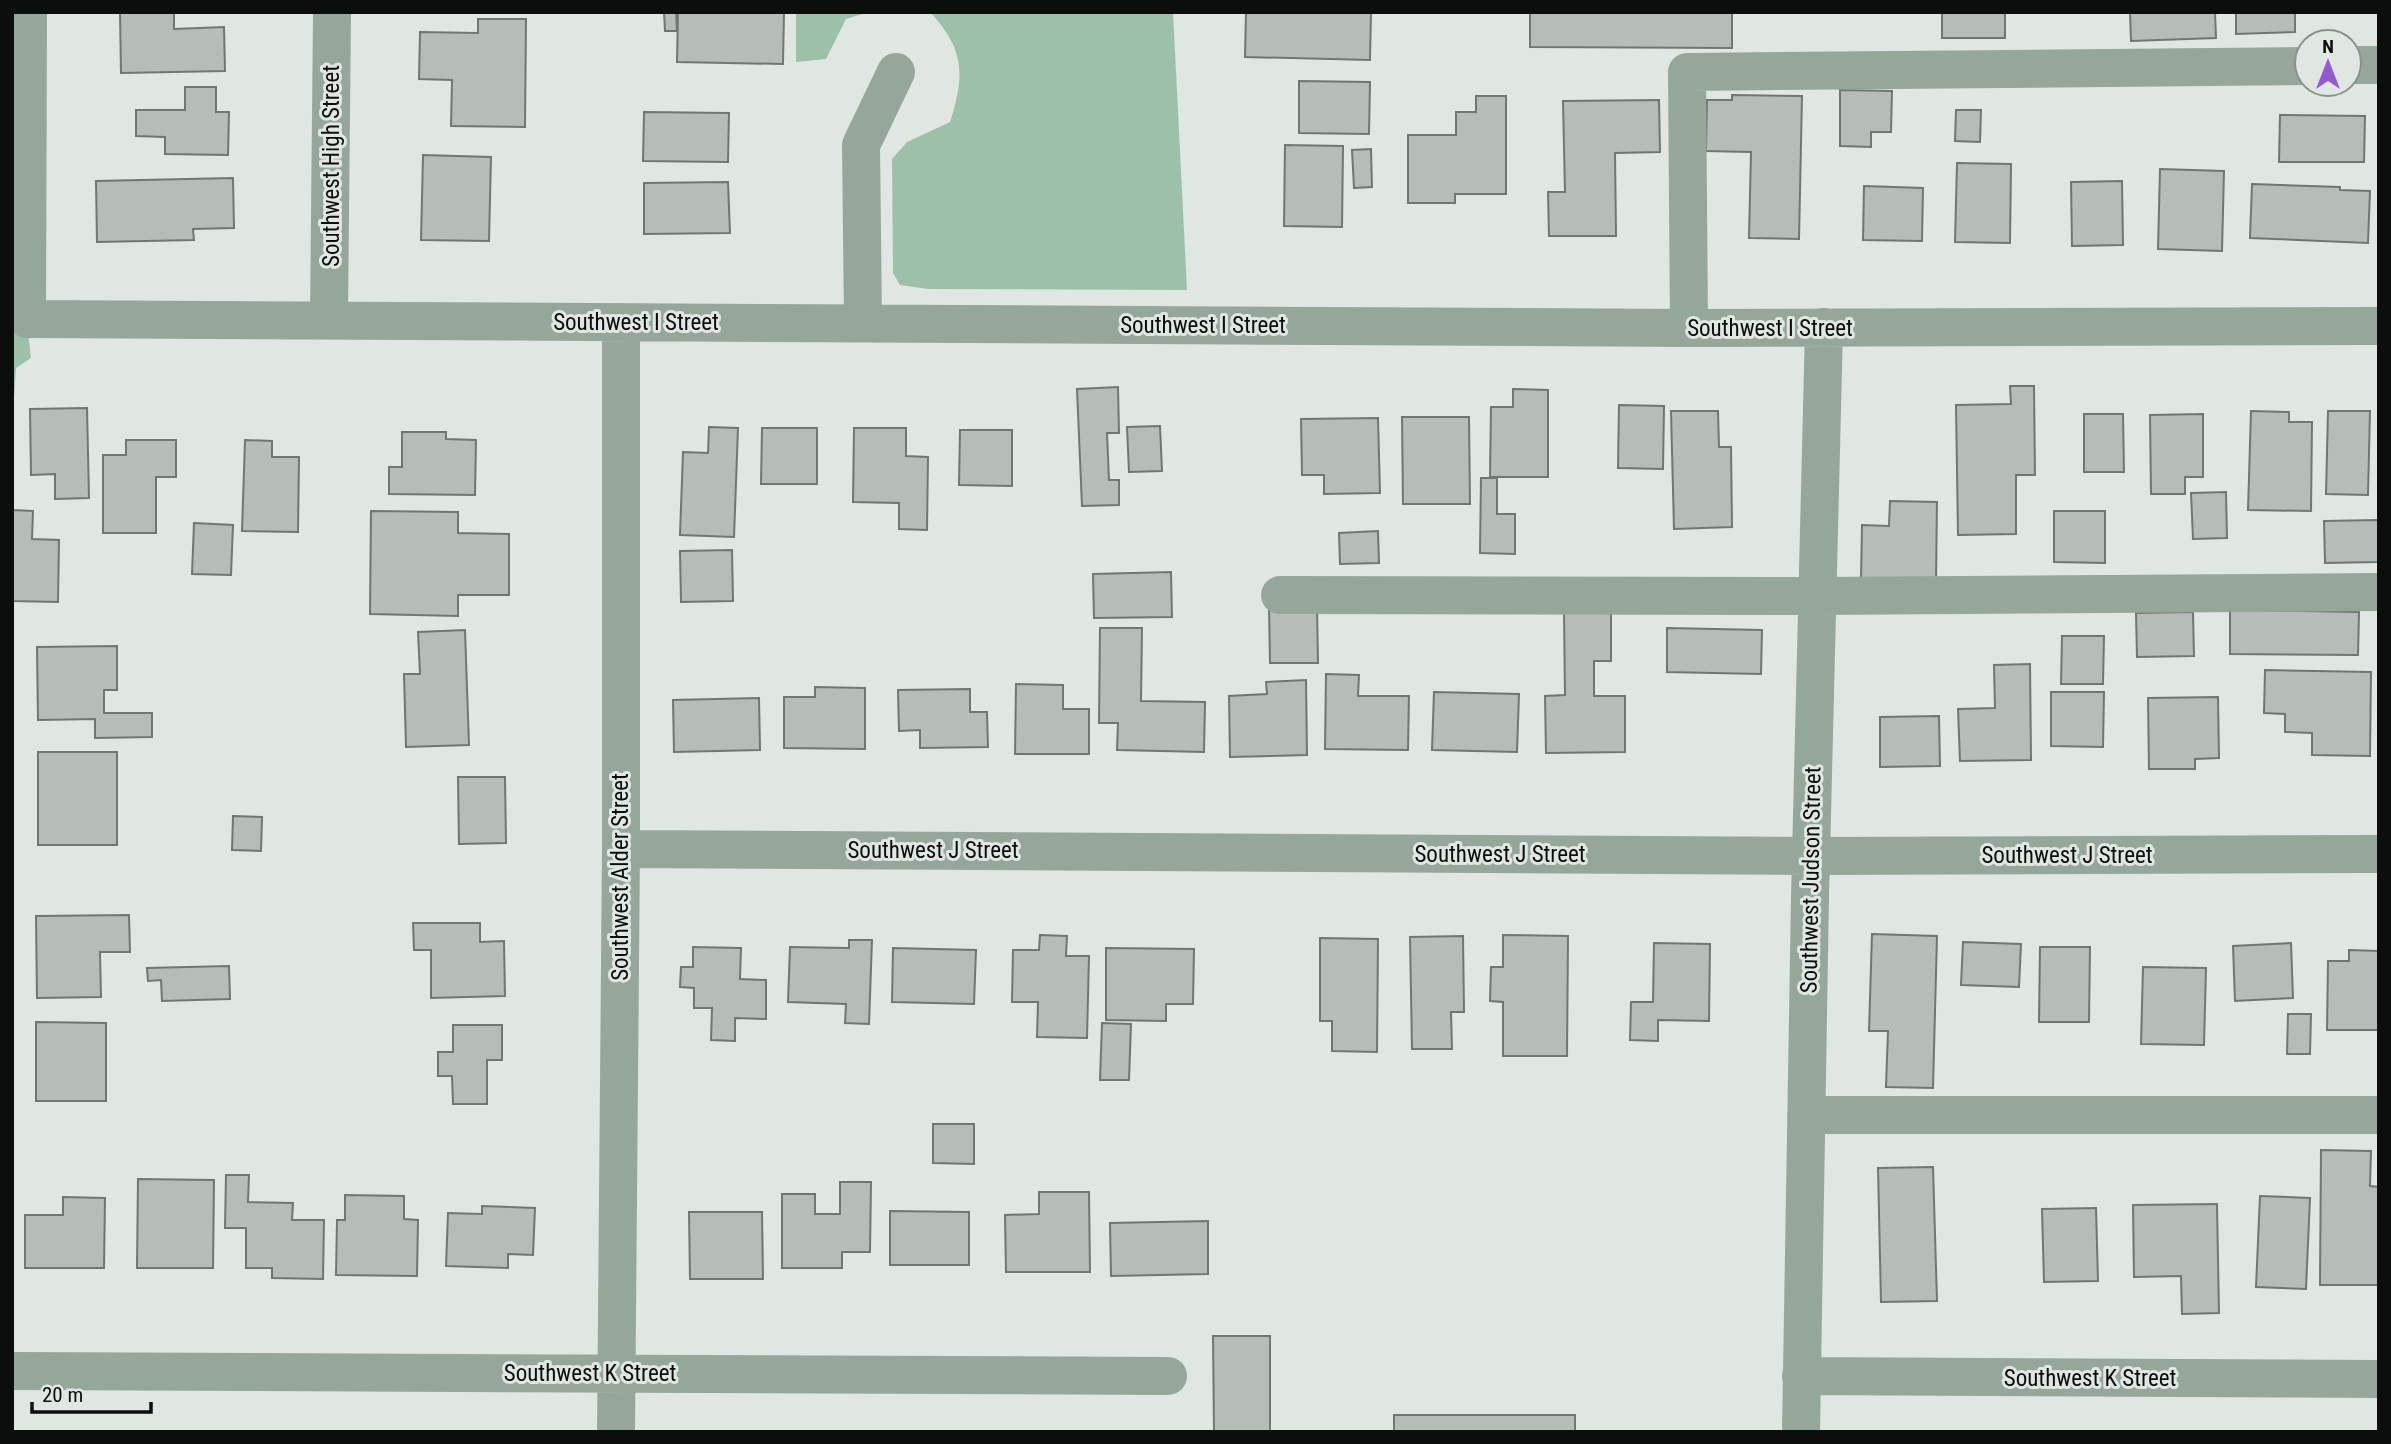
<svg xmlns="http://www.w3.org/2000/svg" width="2391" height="1444" viewBox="0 0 2391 1444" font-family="'Roboto Condensed',sans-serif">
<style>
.green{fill:#9dc0a8}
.building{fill:#b6bdb8;stroke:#707772;stroke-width:2}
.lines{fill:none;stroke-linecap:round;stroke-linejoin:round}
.minor{stroke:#94a79a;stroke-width:38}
.labels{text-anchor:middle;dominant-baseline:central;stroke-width:6;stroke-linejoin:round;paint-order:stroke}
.street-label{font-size:23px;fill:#0b0e0c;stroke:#e0e7e2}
</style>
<rect width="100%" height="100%" fill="#e0e7e2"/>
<path class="green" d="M796,12H869L846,19L826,59L796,62Z
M930,12H1173L1187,290L928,289L900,285L893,273L892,159L907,142L950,122C965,75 965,50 930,12Z
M12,250L19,255L31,358L16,368L12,429Z"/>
<path class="building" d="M120,12H174V29L224,27L225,71L121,73Z
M664,12H676L677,31H665Z
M678,12H784L783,64L677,62Z
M1246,12H1371L1370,60L1245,57Z
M1530,12H1732V48L1530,47Z
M1942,12H2005V38H1942Z
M2130,12H2215L2216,38L2131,41Z
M2236,12H2295V32L2236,34Z
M478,19H526L525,127L451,126L452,80L419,79L420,32L478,33Z
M1299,81L1370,82L1369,134L1299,133Z
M185,87H216V112H229L228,155L165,154V137L136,136V110H185Z
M1840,90L1892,91L1891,132H1871V147L1840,146Z
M1732,95L1802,96L1799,239L1749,238L1751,152L1706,151L1707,100H1732Z
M1476,96H1506V194H1455V203H1408V135H1456V112H1476Z
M1659,100L1660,152L1615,153L1616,236H1549L1548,192H1565L1563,101Z
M1956,110H1981L1980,142L1955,141Z
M644,112L729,113L728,162L643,161Z
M2280,115L2365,116L2364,162H2279Z
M1285,145L1343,146L1342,227L1284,226Z
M1371,149L1372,187L1354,188L1352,150Z
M423,155L491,157L489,241L421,240Z
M1957,163L2011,164L2010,243L1955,242Z
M2160,169L2224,171L2222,251L2158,249Z
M233,178L234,228L193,229L194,240L97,242L96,181Z
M2122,181L2123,245L2072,246L2071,182Z
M728,182L730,233L644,234V183Z
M2252,184L2340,187V190L2370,191L2368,243L2250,238Z
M1864,186L1923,188L1922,241L1863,240Z
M2010,386H2034L2035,475H2016V534L1958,535L1956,405L2011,404Z
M1118,387L1119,433H1107L1109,480H1119V505L1082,506L1077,389Z
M1513,389L1548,390V477H1490L1491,407H1513Z
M1619,405L1664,406L1663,469L1618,468Z
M87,408L89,498L55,499V474L31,475L30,409Z
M1671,411H1718L1719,447H1731L1732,527L1674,529Z
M2251,411L2289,412V422H2312L2311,511L2248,510Z
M2328,411H2370L2368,495L2326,494Z
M2084,414H2123L2124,472H2084Z
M2203,414V477H2185V494H2151L2150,415Z
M1402,417H1469L1470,504H1403Z
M1378,418L1380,493L1324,494V475H1302L1301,419Z
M1160,426L1162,471L1129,472L1127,427Z
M709,427L738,428L734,537L680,535L683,452L708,453Z
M762,428H817V484H761Z
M854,428H906V456L928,457L927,530L899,529V503L853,502Z
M960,430H1012V486L959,485Z
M402,432H446V439L476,440L475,495L389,494V467H402Z
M126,440H176V477H156V533H103V455H126Z
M245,440L272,441V457H299L298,532L242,531Z
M1481,478H1497V514H1515V554L1480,553Z
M2226,492L2227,538L2193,539L2191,493Z
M1890,501L1937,502L1936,581L1861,580L1862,525L1889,526Z
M12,510L33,511L32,539L59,540L58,602L12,601Z
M371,511L458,512V533L509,534V595H458V616L370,614Z
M2054,511H2105V563L2054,562Z
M2378,520V562L2325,563L2324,521Z
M194,523L233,525L231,575L192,574Z
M1378,531L1379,563L1340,564L1339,533Z
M732,550L733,601L681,602L680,551Z
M1171,572L1172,617L1094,618L1093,574Z
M1317,605L1318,663H1270L1269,606Z
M1611,610V661H1594V696H1625V752L1546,753L1545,696L1565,695L1564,611Z
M2230,610L2359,612L2358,655L2230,654Z
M2193,612L2194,656L2137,657L2136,613Z
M1100,628H1142L1141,701L1205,702L1204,752L1117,750L1118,723H1099Z
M1667,628L1762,630L1761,674L1667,672Z
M465,630L469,745L406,747L404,674H420L418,632Z
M2062,636H2104L2103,684H2061Z
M117,646V690H104V713H152V737L95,738V719L38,720L37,647Z
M2030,664L2031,760L1960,761L1958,709L1995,708L1994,665Z
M2265,670L2371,672L2370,756L2312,755V733L2285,732V714L2264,713Z
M1326,674L1359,675L1358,696H1409L1408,750L1325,749Z
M1306,680L1307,755L1230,757L1229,696L1267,694L1266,682Z
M1016,684L1063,685V709H1089V754H1015Z
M815,687L865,688V749L784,748V697H815Z
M970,689V712H987L988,747L920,748V730L899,731L898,690Z
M1434,692L1519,694L1517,752L1432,750Z
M2051,692H2104L2103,747L2051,746Z
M2218,697L2219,758L2195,759V769H2149L2148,698Z
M759,698L760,750L674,752L673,700Z
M1939,716L1940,766L1880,767V717Z
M38,752H117V845H38Z
M458,777H505L506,843L459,844Z
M233,816L262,817L261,851L232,850Z
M129,915L130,952H100L101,997L37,998L36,916Z
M413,923H480V942L504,941L505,996L431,998V950H414Z
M1872,934L1937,936L1933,1088L1886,1087L1888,1031H1869Z
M1040,935L1067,936L1066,956H1089L1087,1038L1037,1037L1038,1002H1012L1013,950H1039Z
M1503,935L1568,936L1567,1056H1503V1002L1490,1001L1491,967H1503Z
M1463,936L1464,1012H1451L1452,1049H1412L1410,937Z
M1320,938L1378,939L1377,1052L1332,1051V1021H1320Z
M849,940H872L869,1024L845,1023L846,1004L788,1002L790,947L849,948Z
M1963,942L2021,944L2019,987L1961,985Z
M1654,943L1710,944L1709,1021L1658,1020V1041L1630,1040L1631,1002H1653Z
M2291,943L2293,998L2235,1001L2233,946Z
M693,947L741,948L740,979L766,980V1019L735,1018V1041L711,1040L712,1008H694V988L680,987L681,967H693Z
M2040,947H2090L2089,1022H2039Z
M893,948L976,950L974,1004L892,1002Z
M1106,948L1194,949L1193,1004H1166V1021L1106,1020Z
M2349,950L2379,951V1030H2327L2328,961H2349Z
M229,966L230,999L162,1001L161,980L148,981L147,968Z
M2143,967L2206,968L2204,1045L2141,1044Z
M2288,1014H2311L2310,1054H2287Z
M36,1022L106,1023V1101H36Z
M1102,1023L1131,1024L1129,1080H1100Z
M453,1025H502V1060H487V1104H453L452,1076H438V1052H453Z
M933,1124H974V1164L933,1163Z
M2321,1150L2371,1151L2370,1186L2379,1187V1285H2320Z
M1933,1167L1937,1301L1881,1302L1878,1168Z
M226,1175H249L248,1202L293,1203L292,1220H324L323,1279L272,1278V1268H246V1228H225Z
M138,1179L214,1180L213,1268H137Z
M840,1182H871L870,1252H842V1268H782V1194H815V1214H840Z
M1039,1192H1089L1090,1272H1006L1005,1215L1039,1214Z
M345,1195L404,1196V1219L418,1220L417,1276L336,1275L337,1220H345Z
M2260,1196L2310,1198L2306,1289L2256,1287Z
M63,1197L105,1198L104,1268H25V1215H63Z
M2217,1204L2219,1313L2182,1314L2181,1276L2134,1277L2133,1205Z
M482,1206L535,1208L533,1255L508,1254V1268L446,1266L448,1213L482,1214Z
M2096,1208L2098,1281L2044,1282L2042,1209Z
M890,1211L969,1212V1265H890Z
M689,1212H762L763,1279H690Z
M1208,1221V1274L1111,1276L1110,1223Z
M1213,1336H1270V1432H1214Z
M1394,1415H1575V1432H1394Z"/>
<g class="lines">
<path class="minor" d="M28,12L27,319L1689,328L2379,326
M2349,65H2379
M329,320L332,12
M863,323L861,145L896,72
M1689,328L1687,72L2307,66
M1280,595L1818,596L2379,592
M621,849L1811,856L2379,854
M1806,1115H2379
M12,1371L1168,1376
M1801,1376L2379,1379
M616,1432L621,849V322
M1801,1432L1810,897L1824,327"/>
</g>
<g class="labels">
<g class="street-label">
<text transform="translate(331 166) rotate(-90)">Southwest High Street</text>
<text x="636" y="322">Southwest I Street</text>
<text x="1203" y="325">Southwest I Street</text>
<text x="1770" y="328">Southwest I Street</text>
<text x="933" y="850">Southwest J Street</text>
<text x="1500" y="854">Southwest J Street</text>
<text x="2067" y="855">Southwest J Street</text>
<text transform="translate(620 877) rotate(-90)">Southwest Alder Street</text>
<text transform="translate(1811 880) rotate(-89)">Southwest Judson Street</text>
<text x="590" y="1373">Southwest K Street</text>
<text x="2090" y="1378">Southwest K Street</text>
</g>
</g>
<rect width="2391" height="1444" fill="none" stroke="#0b0e0c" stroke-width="28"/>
<g transform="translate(2328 63)"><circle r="33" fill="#e0e7e2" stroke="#8b908c" stroke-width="2"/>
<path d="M0-5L12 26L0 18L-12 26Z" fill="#9558ce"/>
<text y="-10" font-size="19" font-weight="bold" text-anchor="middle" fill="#0b0e0c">N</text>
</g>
<path d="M32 1402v10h119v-10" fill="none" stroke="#0b0e0c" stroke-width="3.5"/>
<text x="42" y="1402" font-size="21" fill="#0b0e0c" stroke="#e0e7e2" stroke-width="5" paint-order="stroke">20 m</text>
</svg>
